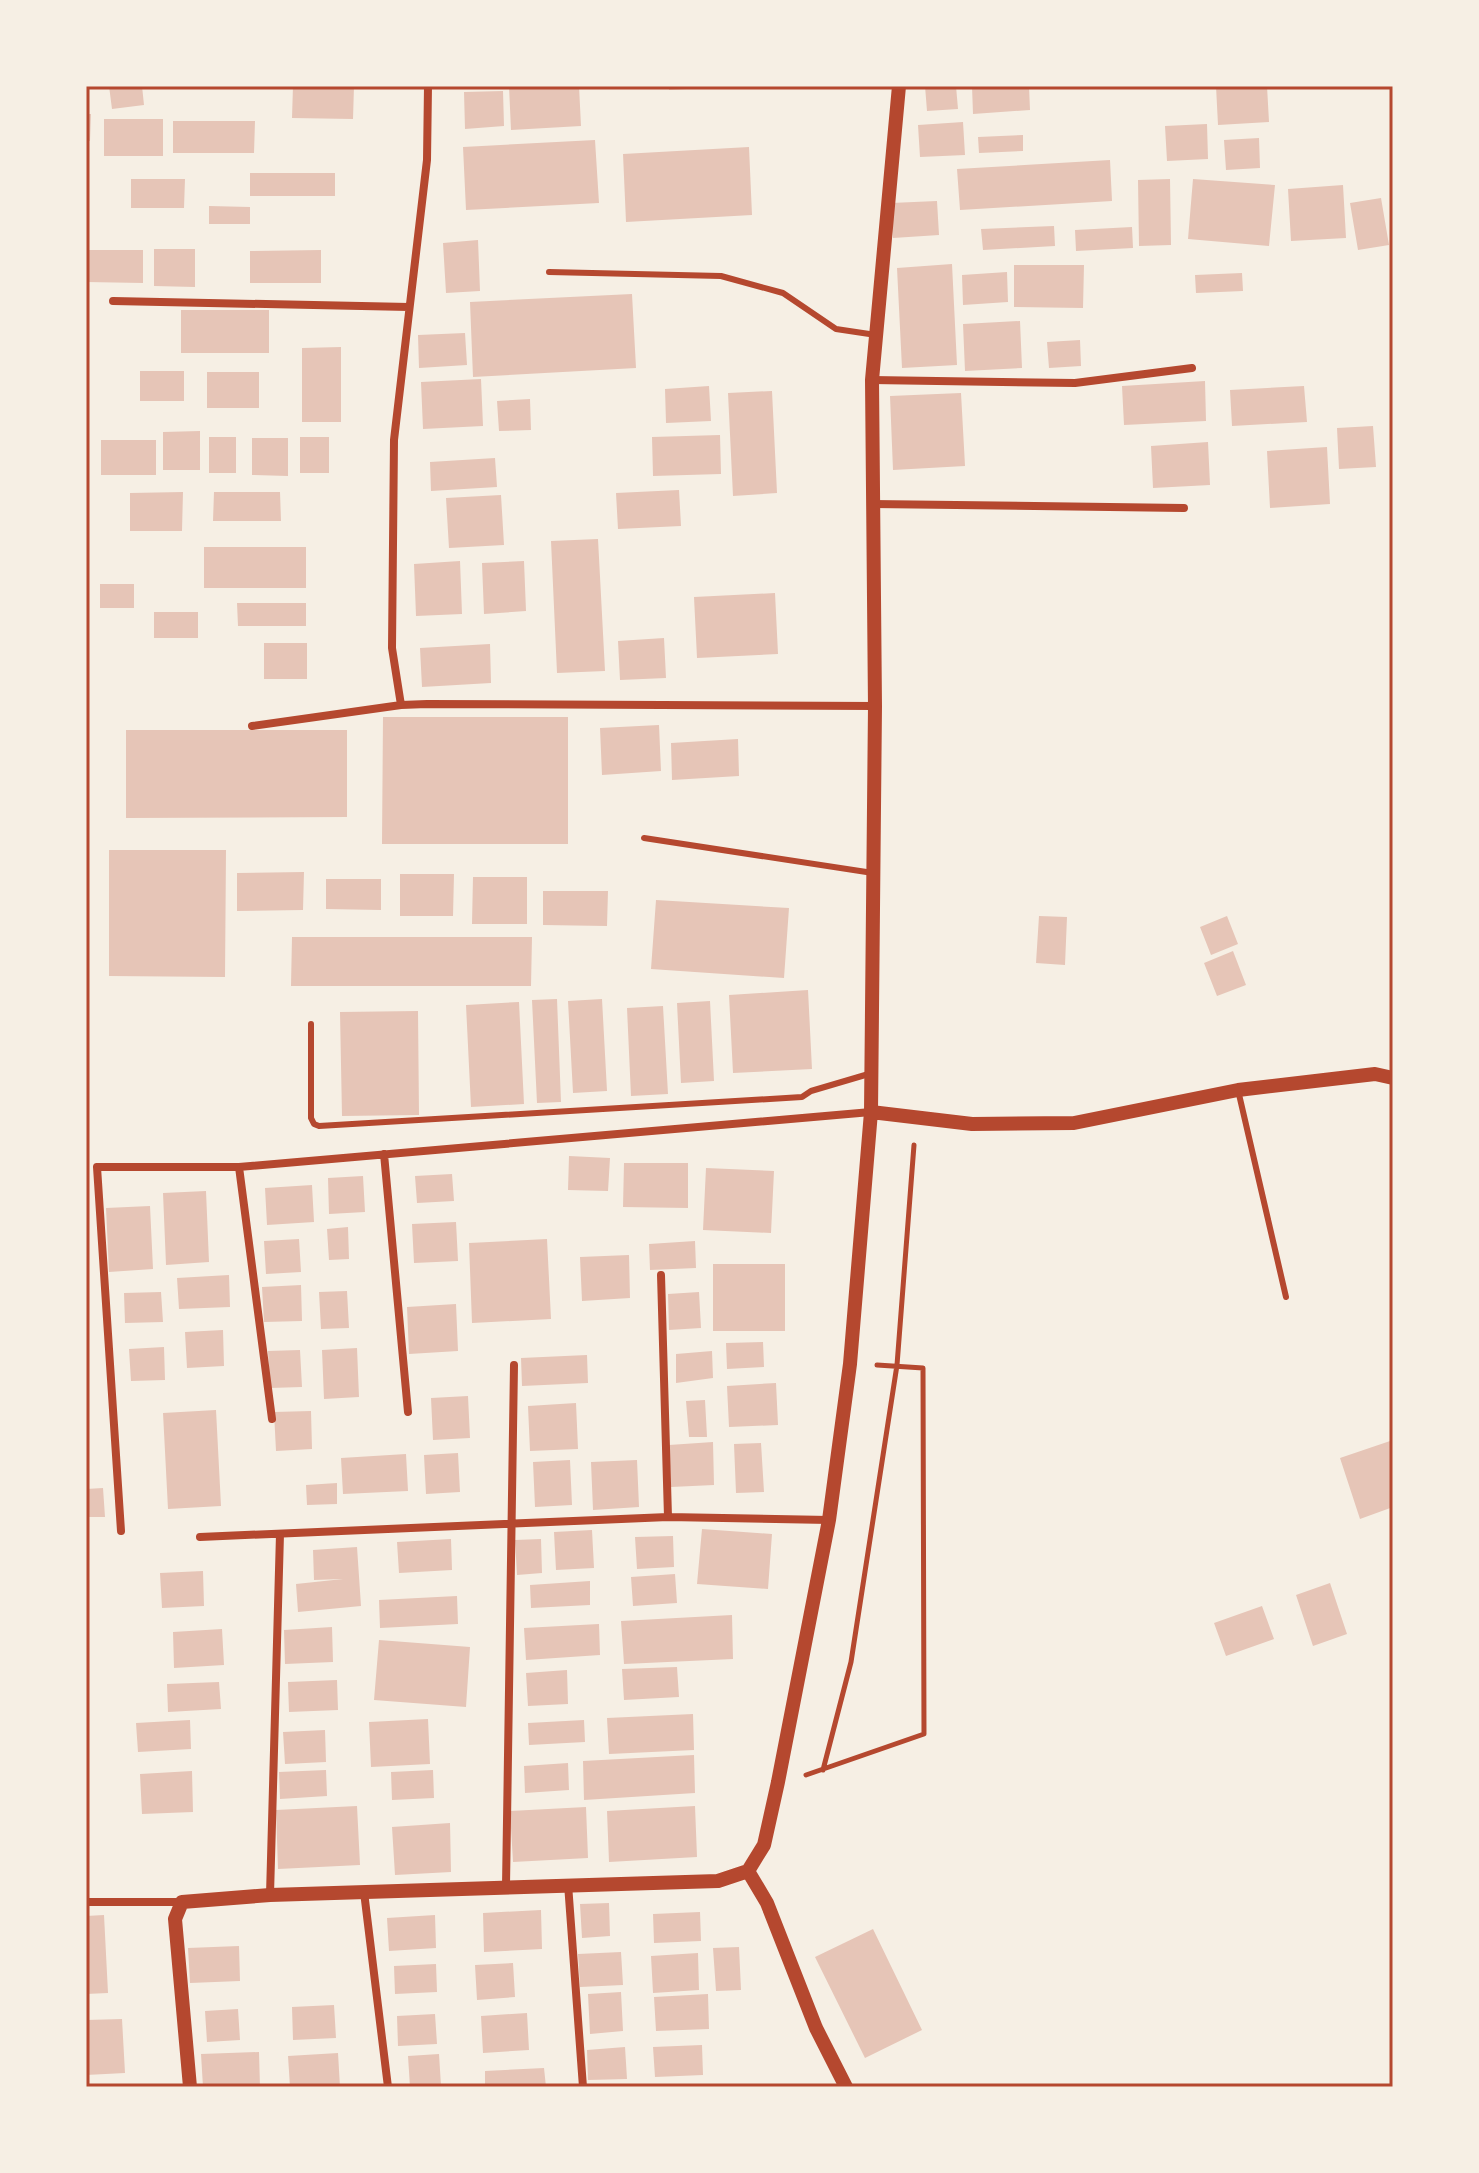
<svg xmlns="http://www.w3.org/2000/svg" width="1479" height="2173" viewBox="0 0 1479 2173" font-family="'Archivo Narrow',sans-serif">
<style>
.building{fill:#e6c5b7}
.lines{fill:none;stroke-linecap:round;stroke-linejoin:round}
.path{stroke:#b5482f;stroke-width:5}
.service{stroke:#b5482f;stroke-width:6}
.minor{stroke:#b5482f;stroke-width:8}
.tertiary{stroke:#b5482f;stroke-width:14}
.neatline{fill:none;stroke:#b5482f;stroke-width:3}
</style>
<rect width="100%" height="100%" fill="#f6efe4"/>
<path class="building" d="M109,86H142L144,105L112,109Z
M293,86H354L353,119L292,118Z
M509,86H579L581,126L511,130Z
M669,86H704V88L669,90Z
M925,86H956L958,109L927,111Z
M972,86H1029L1030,110L973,114Z
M1216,86H1267L1269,122L1218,125Z
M503,91L504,126L465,129L464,92Z
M86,114H91L90,141H86Z
M104,119H163V156H104Z
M173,121H255L254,153H173Z
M963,122L965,155L920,157L918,125Z
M1207,124L1208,159L1167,161L1165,126Z
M1023,135V151L979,153L978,137Z
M1259,138L1260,168L1226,170L1224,140Z
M595,140L599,203L466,210L463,147Z
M749,147L752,215L626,222L623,154Z
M1110,160L1112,201L960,210L957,169Z
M250,173H335V196H250Z
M131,179H185L184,208H131Z
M1170,179L1171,245L1139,246L1138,180Z
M1193,179L1275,185L1269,246L1188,239Z
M1343,185L1346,238L1291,241L1288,189Z
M1381,198L1389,245L1358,250L1350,203Z
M937,201L939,235L893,238L891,203Z
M209,206L250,207V224H209Z
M1054,226L1055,246L983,250L981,229Z
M1132,227L1133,248L1076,251L1075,230Z
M478,240L480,291L446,293L443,243Z
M154,249H195V287L154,286Z
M86,250H143V283L86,282Z
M321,250V283H250V251Z
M952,264L957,365L902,368L897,268Z
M1014,265H1084L1083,308L1014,307Z
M1007,272L1008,302L963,305L962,275Z
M1242,273L1243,291L1196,293L1195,275Z
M632,294L636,368L473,377L470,302Z
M181,310H269V353H181Z
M1020,321L1022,368L965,371L963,324Z
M465,333L467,365L419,368L418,335Z
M1080,340L1081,366L1049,368L1047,342Z
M341,347V422H302V348Z
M140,371H184V401H140Z
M207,372H259V408H207Z
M481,379L483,426L423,429L421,382Z
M1205,381L1206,421L1124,425L1122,386Z
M709,386L711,421L666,423L665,389Z
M1304,386L1307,422L1232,426L1230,390Z
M772,391L777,493L733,496L728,393Z
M961,393L965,466L893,470L890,396Z
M530,399L531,430L499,431L497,401Z
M1373,426L1376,467L1339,469L1337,428Z
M200,431V470H163V432Z
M720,435L721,474L653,476L652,437Z
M209,437H236V473H209Z
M300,437H329V473H300Z
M252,438H288V476L252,475Z
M101,440H156V475H101Z
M1208,442L1210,485L1153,488L1151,446Z
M1327,447L1330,504L1270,508L1267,451Z
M495,458L497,487L431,491L430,462Z
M679,490L681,526L618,529L616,493Z
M183,492L182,531H130V493Z
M214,492H280L281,521H213Z
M501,495L504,545L449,548L446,498Z
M598,539L605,671L557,673L551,541Z
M204,547H306V588H204Z
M460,561L462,614L416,616L414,564Z
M524,561L526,611L484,614L482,563Z
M100,584H134V608H100Z
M775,593L778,654L697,658L694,597Z
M237,603H306V626H238Z
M154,612H198V638H154Z
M664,638L666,678L620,680L618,641Z
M264,643H307V679H264Z
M490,644L491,683L422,687L420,648Z
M383,717H568V844H382Z
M659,725L661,771L602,775L600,728Z
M126,730H347V817L126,818Z
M738,739L739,776L672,780L671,743Z
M109,850H226L225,977L109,976Z
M304,872L303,910L237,911V873Z
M400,874H454L453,916H400Z
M473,877H527V924H472Z
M326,879H381V910L326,909Z
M543,891H608L607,926L543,925Z
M656,900L789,908L784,978L651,969Z
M1039,916L1067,917L1065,965L1036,963Z
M1227,916L1238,944L1211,955L1200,927Z
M292,937H532L531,986H291Z
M1233,951L1246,985L1217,996L1204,963Z
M808,990L812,1069L733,1073L729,995Z
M557,999L561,1102L537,1103L532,1000Z
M602,999L607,1091L573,1093L568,1001Z
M710,1001L714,1081L681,1083L677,1003Z
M519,1002L524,1104L471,1107L466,1005Z
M663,1006L668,1094L631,1096L627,1008Z
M418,1011L419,1115L342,1116L340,1012Z
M569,1156L610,1158L608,1191L568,1190Z
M624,1163H688V1208L623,1207Z
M706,1168L774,1171L771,1233L703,1230Z
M452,1174L454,1201L417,1203L415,1176Z
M363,1176L365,1212L329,1214L328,1178Z
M312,1185L314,1222L267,1225L265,1188Z
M206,1191L209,1262L166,1265L163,1193Z
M150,1206L153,1269L109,1272L106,1208Z
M456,1222L458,1261L414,1263L412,1224Z
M348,1227L349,1259L329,1260L327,1229Z
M299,1239L301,1272L266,1274L264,1241Z
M547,1239L551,1319L472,1323L469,1243Z
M695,1241L696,1268L650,1270L649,1244Z
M629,1255L630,1298L582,1301L580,1257Z
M713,1264H785V1331H713Z
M229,1275L230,1307L179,1309L177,1278Z
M301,1285L302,1321L264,1322L262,1287Z
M347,1291L349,1328L321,1329L319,1292Z
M161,1292L163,1322L125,1323L124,1293Z
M699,1292L701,1328L669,1330L668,1294Z
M456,1304L458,1351L409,1354L407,1307Z
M223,1330L224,1366L187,1368L185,1332Z
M763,1342L764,1367L727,1369L726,1343Z
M164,1347L165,1380L131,1381L129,1349Z
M357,1348L359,1397L324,1399L322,1350Z
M300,1350L302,1387L270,1388L268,1351Z
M712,1351L713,1378L676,1383V1354Z
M587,1355L588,1383L522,1386L521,1358Z
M776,1383L778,1425L729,1427L727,1386Z
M468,1396L470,1438L433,1440L431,1398Z
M705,1400L707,1437H689L686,1401Z
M576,1403L578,1449L530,1451L528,1406Z
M216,1410L221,1506L168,1509L163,1413Z
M311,1411L312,1449L276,1451L274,1412Z
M1393,1440V1507L1360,1519L1340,1458Z
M713,1442L714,1485L671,1487L669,1445Z
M761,1443L764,1492L736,1493L734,1444Z
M458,1453L460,1492L426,1494L424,1455Z
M406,1454L408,1491L343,1494L341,1458Z
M570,1460L572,1505L535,1507L533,1462Z
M637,1460L639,1507L593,1510L591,1462Z
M337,1483V1504L307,1505L306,1485Z
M103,1488L105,1517H86V1489Z
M702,1529L772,1534L768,1589L697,1584Z
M592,1530L594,1568L556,1570L554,1532Z
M673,1536L674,1567L637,1569L635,1537Z
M451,1539L452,1570L399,1573L397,1542Z
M541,1539L542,1573L517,1575L515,1540Z
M357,1547L361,1606L298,1612L296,1584L343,1579L314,1580L313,1550Z
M203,1571L204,1606L162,1608L160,1573Z
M675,1574L677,1603L633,1606L631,1577Z
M590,1581V1605L531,1608L530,1585Z
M1330,1583L1347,1634L1313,1646L1296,1595Z
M457,1596L458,1624L380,1628L379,1600Z
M1262,1606L1274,1639L1226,1656L1214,1623Z
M732,1615L733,1659L624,1664L621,1621Z
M599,1624L600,1655L526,1660L524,1628Z
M332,1627L333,1662L285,1664L284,1630Z
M222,1629L224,1665L174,1668L173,1632Z
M379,1640L470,1647L466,1707L374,1700Z
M677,1667L679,1697L624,1700L622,1669Z
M567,1670L568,1704L528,1706L526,1673Z
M337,1680L338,1710L289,1712L288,1682Z
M219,1682L221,1709L168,1712L167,1684Z
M693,1714L694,1750L609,1754L607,1718Z
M428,1719L430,1764L371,1767L369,1722Z
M190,1720L191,1749L138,1752L136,1723Z
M584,1720L585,1742L529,1745L528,1723Z
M325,1730L326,1762L285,1764L283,1732Z
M694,1755L695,1793L584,1800L583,1761Z
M568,1763L569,1790L525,1793L524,1766Z
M326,1770L327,1796L280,1799L279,1772Z
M433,1770L434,1798L392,1800L391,1772Z
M192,1771L193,1812L142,1814L140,1774Z
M357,1806L360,1865L278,1869L276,1810Z
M695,1806L697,1857L609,1862L607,1811Z
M586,1807L588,1858L513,1862L510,1811Z
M450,1823L451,1872L395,1875L392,1827Z
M609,1903L610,1936L582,1938L580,1904Z
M541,1910L542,1949L484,1952L483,1913Z
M700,1912L701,1941L654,1943L653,1914Z
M104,1915L108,1993L86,1994V1916Z
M435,1915L436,1948L389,1951L387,1918Z
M873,1929L922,2030L865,2058L815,1957Z
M239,1946L240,1981L190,1983L188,1948Z
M739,1947L741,1990L716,1991L713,1948Z
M621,1952L623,1985L580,1987L578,1954Z
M698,1953L699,1990L653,1993L651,1956Z
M513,1963L515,1997L477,2000L475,1965Z
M436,1964L437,1992L395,1994L394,1966Z
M621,1992L623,2031L590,2034L588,1994Z
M708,1994L709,2029L656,2031L654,1997Z
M334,2005L336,2038L293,2040L292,2007Z
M238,2009L240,2040L207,2042L205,2011Z
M527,2013L529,2050L483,2053L481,2016Z
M435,2014L437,2044L398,2046L397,2016Z
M122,2019L125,2073L86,2075V2020Z
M702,2045L703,2075L655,2077L653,2047Z
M625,2047L627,2079L588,2080L587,2050Z
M259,2052L260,2087H203L201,2054Z
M338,2053L340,2087H290L288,2056Z
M439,2054L441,2086L410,2087L408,2056Z
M544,2068L546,2087H485V2071Z"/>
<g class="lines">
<path class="path" d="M823,1770L851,1662L897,1365L914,1145
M806,1775L924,1734L923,1368L877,1365"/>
<path class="service" d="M549,272L721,276L783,293L836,329L876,335
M644,838L873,873
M311,1024V1118L314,1124L319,1126L802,1097L811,1091L872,1073
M1238,1090L1286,1297"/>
<path class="minor" d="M113,301L409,307
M872,380L1075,383L1192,368
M872,504L1184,508
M401,705L392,648L394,440L427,160L428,86
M252,726L401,705L427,704L875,706
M384,1154L408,1412
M239,1167L272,1419
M661,1275L668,1517
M121,1531L97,1167H239L871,1112
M200,1537L668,1517L829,1520
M568,1884L583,2087
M506,1886L514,1365
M364,1892L388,2087
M270,1895L280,1534
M86,1902H182"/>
<path class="tertiary" d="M871,1112L972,1124L1074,1123L1238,1090L1375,1074L1393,1078
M748,1871L764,1845L778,1782L829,1520L850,1364L871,1112L875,706L872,380L899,86
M748,1871L767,1903L816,2028L846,2087
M190,2087L175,1919L182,1902L270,1895L718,1881L748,1871"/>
</g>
<rect width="1479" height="2173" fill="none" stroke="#f6efe4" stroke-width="176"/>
<rect x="88" y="88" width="1303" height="1997" class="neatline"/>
</svg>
